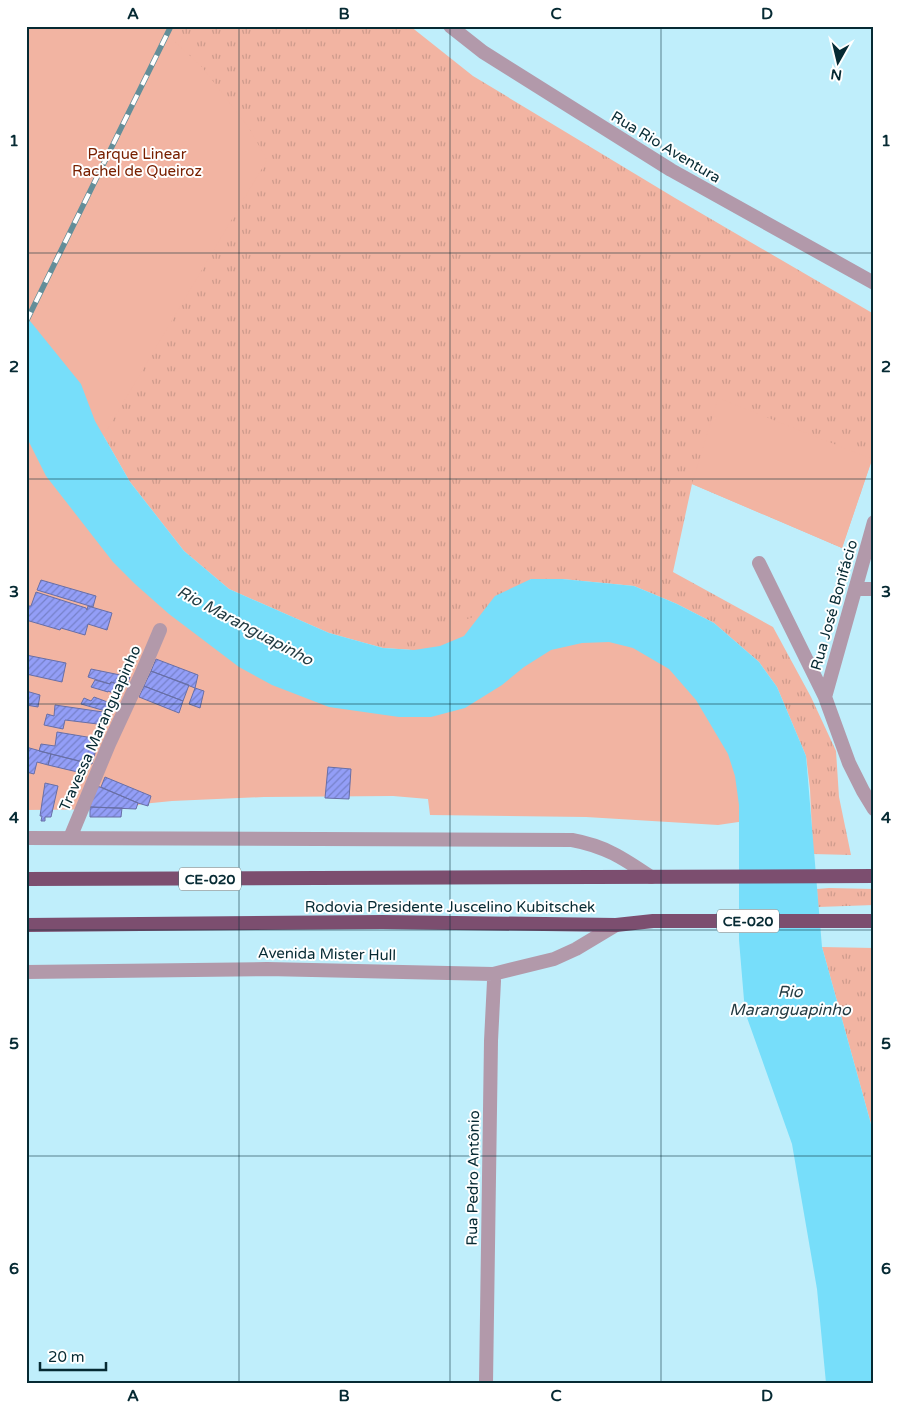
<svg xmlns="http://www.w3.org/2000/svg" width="900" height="1409" viewBox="0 0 900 1409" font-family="'Varela Round',sans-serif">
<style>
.grass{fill:url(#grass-tufts)}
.park{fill:#f2b4a2}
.water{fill:#77defa}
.building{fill:url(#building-hatch);stroke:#686fa6}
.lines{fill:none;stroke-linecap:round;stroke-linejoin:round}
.minor{stroke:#b299aa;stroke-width:14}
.trunk{stroke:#7c4e6f;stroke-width:14}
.rail-casing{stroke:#648e99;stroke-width:5.5}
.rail{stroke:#fff;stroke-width:4;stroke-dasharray:11;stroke-linecap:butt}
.grid{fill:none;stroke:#062a33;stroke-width:1;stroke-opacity:0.55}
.labels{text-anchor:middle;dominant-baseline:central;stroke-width:4;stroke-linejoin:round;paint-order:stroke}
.shield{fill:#fff;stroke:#516a70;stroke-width:1}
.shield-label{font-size:14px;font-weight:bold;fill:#062a33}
.street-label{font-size:15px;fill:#062a33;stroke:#fff}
.park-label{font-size:15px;fill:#782000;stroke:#fff}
.water-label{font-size:16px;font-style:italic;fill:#243c43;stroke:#fff}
.neatline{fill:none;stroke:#062a33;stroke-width:2}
.grid-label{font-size:16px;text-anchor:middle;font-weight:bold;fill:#062a33}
</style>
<defs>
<pattern id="grass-tufts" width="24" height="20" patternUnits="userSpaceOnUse" patternTransform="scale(1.25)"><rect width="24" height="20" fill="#f2b4a2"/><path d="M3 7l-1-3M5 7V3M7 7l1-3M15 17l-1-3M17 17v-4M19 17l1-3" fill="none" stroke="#ce9b8c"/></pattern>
<pattern id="building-hatch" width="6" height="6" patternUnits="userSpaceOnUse" patternTransform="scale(1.25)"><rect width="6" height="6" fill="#939ef7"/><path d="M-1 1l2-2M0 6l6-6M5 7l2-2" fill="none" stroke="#7681c9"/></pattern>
</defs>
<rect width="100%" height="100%" fill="#bfeefb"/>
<path class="grass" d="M26,26H410L473,76L675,198L874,314V454L842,548L692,484L673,572L773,627L811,697L836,751L839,797L851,855L813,854L810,789L806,756L777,687L759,662L714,623L677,604L634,586L562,579H531L464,636L414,650L383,648L329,633L229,589L184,551L130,482L95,421Z
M829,888L874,889V905L818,907L817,889Z
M822,947L874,948V1135Z"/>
<path class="park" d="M26,26H158L202,67L249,128L267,160L88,462L150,563L390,665L421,641L454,623L494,611L655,649L713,700L779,816L718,825L586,817L430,815L428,799L393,796L264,797L172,801L142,804L123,809L26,810Z
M718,398L872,459L842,548L692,484Z"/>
<path class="water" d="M26,316L81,384L95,421L130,482L184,551L229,589L329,633L383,648L414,650L440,646L464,636L495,596L531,579H562L634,586L677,604L714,623L759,662L777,687L806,756L822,947L874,1135V1383H826L817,1289L792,1144L745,1012L739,940V805L735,776L728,754L696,700L669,669L633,648L609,642L582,643L551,650L524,667L502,685L465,708L431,717H399L329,707L272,685L239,667L169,614L135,584L113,562L46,476L26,436Z"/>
<path class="building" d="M41,580L96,596L93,607L37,590Z
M36,592L86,608L87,610L88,606L112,613L107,630L88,624L85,635L61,628L60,630L26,620L29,606H31Z
M26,655L66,663L62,682L26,674Z
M156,659L198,675L195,688L151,671Z
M91,669L130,677L126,687L111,682L110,684L88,677Z
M151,671L189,685L183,701L144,686Z
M95,680L110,684L111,682L124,686L118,695L108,691V692L91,687Z
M144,686L183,701L179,713L139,697Z
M195,688L204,691L200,708L189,704Z
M26,691L40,695L38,707L26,705Z
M94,697L113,704L109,712L81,704L84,698L91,701Z
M55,705L103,712V715L108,716L106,725L65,720L63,729L44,725L47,714L54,716Z
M57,732L99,739L92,764L39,751L41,744L55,746Z
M26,747L51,754L48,765L37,762L34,774L26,772Z
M51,754L90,764L86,774L48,765Z
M328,767L351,769L349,799L325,798Z
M105,777L151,796L148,806L138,803L101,787Z
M45,783L58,786L51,817H45V821H41L42,816H40Z
M95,785L138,803L136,809L90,807Z
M90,807L122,808L121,817H90Z"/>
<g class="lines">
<path class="minor" d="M450,26L483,52L671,170L874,283
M759,563L825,697L849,763L863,791L874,809
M855,589H874
M825,697L874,522
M26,838L572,840C605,846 623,858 651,877
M70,838L109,744L141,675L160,630
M26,972L267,969L493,974L554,959L576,949L616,925
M486,1383L491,1041L494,981L493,974"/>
<path class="trunk" d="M26,879L874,876
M26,925L382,922L616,925L653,921H874"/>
<g class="rail-casing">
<path id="rail" d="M26,322L171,26"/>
</g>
<use href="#rail" class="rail"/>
</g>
<path class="grid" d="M239,26V1383M450,26V1383M661,26V1383M26,253H874M26,479H874M26,704H874M26,930H874M26,1156H874"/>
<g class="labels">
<g class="shield">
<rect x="179" y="867.5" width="62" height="23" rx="4"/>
<rect x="717" y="909.5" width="62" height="23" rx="4"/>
</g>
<g class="shield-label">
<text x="210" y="879">CE-020</text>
<text x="748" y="921">CE-020</text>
</g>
<g class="street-label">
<text transform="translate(666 147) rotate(31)">Rua Rio Aventura</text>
<text transform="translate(834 605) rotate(-74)">Rua José Bonifácio</text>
<text transform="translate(100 728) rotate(-66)">Travessa Maranguapinho</text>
<text x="450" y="907">Rodovia Presidente Juscelino Kubitschek</text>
<text transform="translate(327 954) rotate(1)">Avenida Mister Hull</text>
<text transform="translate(473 1178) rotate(-89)">Rua Pedro Antônio</text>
</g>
<g class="park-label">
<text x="137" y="154">Parque Linear<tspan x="137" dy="17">Rachel de Queiroz</tspan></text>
</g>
<g class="water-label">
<text transform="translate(245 626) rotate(28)">Rio Maranguapinho</text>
<text x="790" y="992">Rio<tspan x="790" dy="18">Maranguapinho</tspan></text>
</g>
</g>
<rect width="900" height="1409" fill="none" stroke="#ffffff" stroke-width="55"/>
<g transform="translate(838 62) rotate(188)" stroke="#ffffff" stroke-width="4" paint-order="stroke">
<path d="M0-4L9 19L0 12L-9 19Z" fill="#062a33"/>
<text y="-8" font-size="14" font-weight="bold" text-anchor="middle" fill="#062a33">N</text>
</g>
<path d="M40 1362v8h66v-8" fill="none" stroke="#062a33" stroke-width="2.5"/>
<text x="48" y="1362" font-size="15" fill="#062a33" stroke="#ffffff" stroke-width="4" paint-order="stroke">20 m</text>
<rect x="28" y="28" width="844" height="1354" class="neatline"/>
<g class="grid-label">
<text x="133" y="19">A</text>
<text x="344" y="19">B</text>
<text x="556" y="19">C</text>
<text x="767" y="19">D</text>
<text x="14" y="146">1</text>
<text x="886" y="146">1</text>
<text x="14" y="372">2</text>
<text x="886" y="372">2</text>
<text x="14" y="597">3</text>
<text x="886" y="597">3</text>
<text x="14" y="823">4</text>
<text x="886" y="823">4</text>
<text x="14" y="1049">5</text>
<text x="886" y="1049">5</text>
<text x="14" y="1274">6</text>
<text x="886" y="1274">6</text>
<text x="133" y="1401">A</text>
<text x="344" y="1401">B</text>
<text x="556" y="1401">C</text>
<text x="767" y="1401">D</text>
</g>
</svg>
